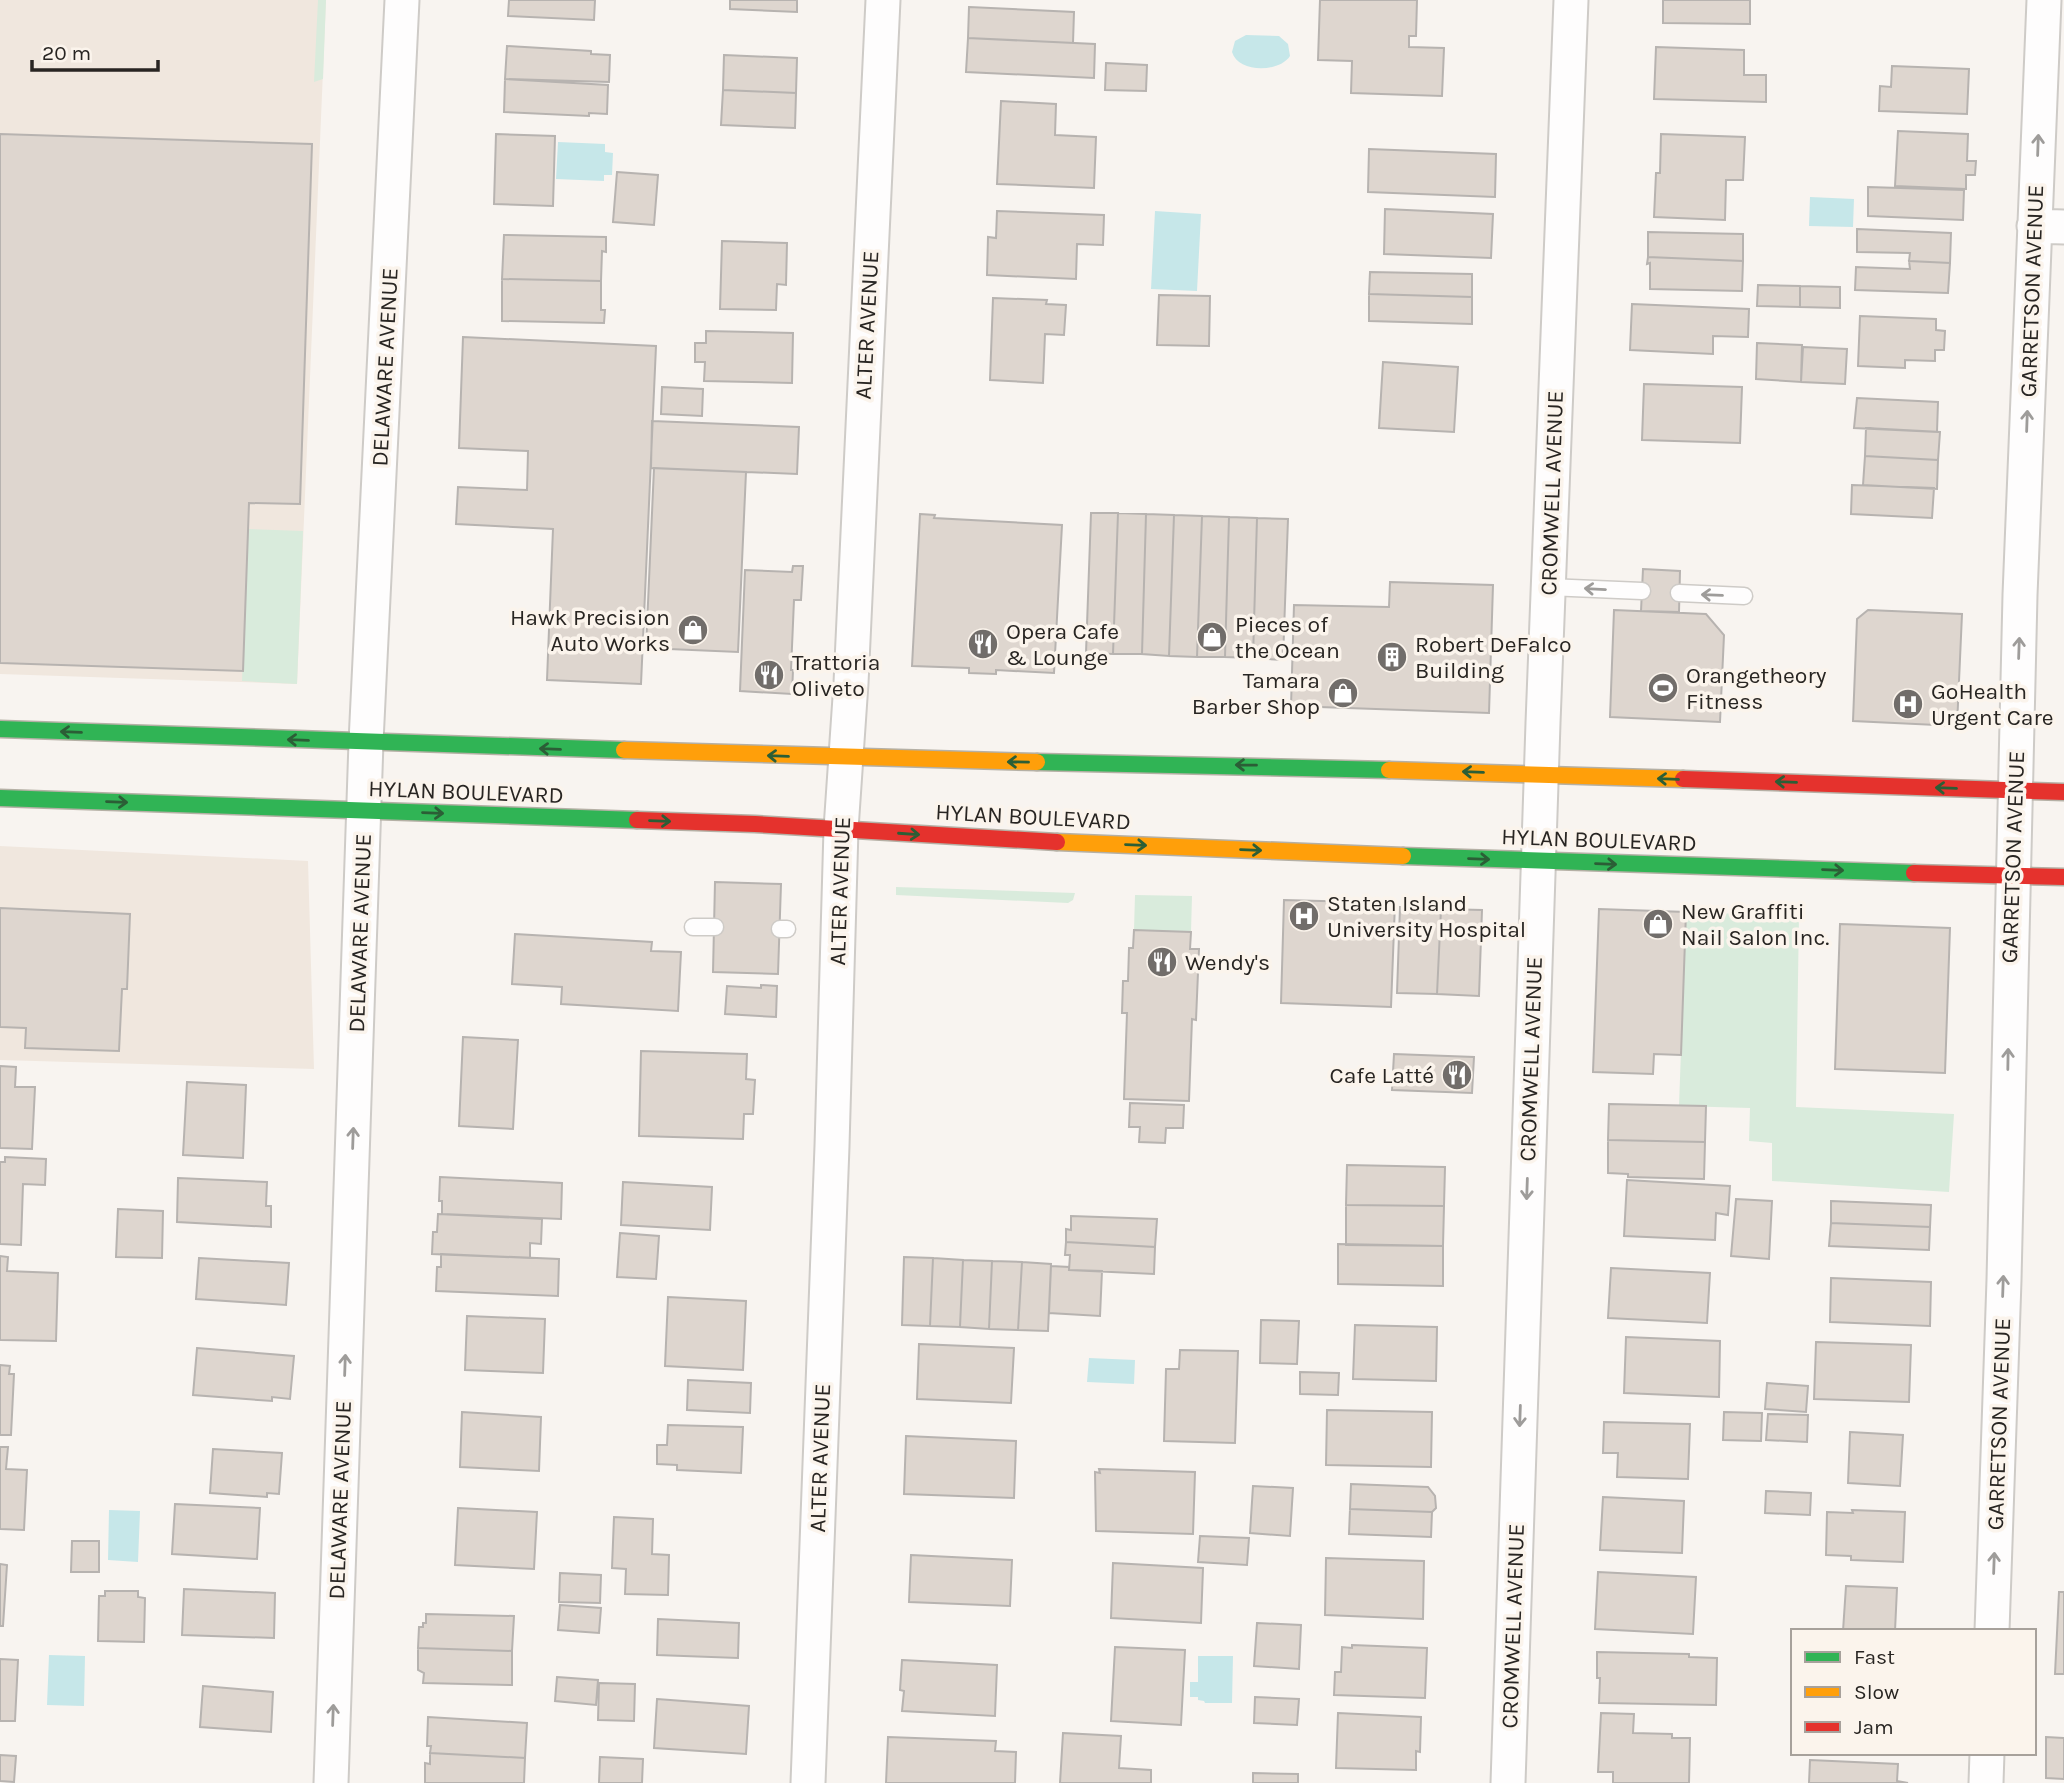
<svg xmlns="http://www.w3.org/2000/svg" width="2064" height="1783" viewBox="0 0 2064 1783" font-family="Karla,sans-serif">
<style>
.built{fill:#f0e7de}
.green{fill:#d9ebdc}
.water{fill:#c6e7e9}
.building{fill:#ded6cf;stroke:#b7b3b0;stroke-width:2}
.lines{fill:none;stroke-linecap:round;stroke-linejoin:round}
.lane-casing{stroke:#cecbc7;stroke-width:19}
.street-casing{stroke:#cecbc7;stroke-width:37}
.fast-casing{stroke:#b5b0a5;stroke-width:19}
.slow-casing{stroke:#b5b0a5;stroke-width:19}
.jam-casing{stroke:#b5b0a5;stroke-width:19}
.lane{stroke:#fefdfd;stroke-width:16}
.street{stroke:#fefdfd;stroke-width:33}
.fast{stroke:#30b455;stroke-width:16}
.slow{stroke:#ff9f0a;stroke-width:16}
.jam{stroke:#e5322d;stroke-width:16}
.oneway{stroke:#9e9c9a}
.oneway2{stroke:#2b5e36}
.labels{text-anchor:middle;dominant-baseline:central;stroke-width:7;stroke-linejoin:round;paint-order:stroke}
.street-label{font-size:23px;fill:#282522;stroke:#fbf4ec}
.poi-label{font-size:23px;fill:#282522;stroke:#fbf4ec;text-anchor:start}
</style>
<rect width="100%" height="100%" fill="#f8f4f0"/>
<path class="built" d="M0,0H326L297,684L0,674Z
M0,846L308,861L314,1069L0,1060Z"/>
<path class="green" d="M318,0H326L323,79L314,82Z
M248,529L303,531L297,684L242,681Z
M896,887L1075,893L1073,900L1068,903L896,895Z
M1135,895L1192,896L1191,932L1134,930Z
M1686,912L1799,916L1796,1107L1954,1114L1949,1192L1772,1181V1143L1749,1141L1750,1108L1679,1106Z"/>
<path class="water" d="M1246,35L1279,36L1288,44L1290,56C1279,73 1238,73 1232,52L1235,41Z
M558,142L605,144V152L613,153L612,175H604V181L556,179Z
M1810,197L1854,199L1853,227L1809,226Z
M1155,211L1201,214L1197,291L1151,289Z
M1089,1358L1135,1360L1134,1384L1087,1382Z
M109,1510L140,1511L138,1562L108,1560Z
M49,1655L85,1656L84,1706L47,1705Z
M1198,1656H1233L1232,1703H1205L1204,1701L1198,1700V1697H1190V1682H1198Z"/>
<path class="building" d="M509,0H595L594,20L508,16Z
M730,0H797V12L730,9Z
M1320,0H1417L1416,36H1409V47L1444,48L1442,96L1351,93L1352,61L1318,60Z
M1663,0H1750V24L1663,23Z
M969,7L1074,12L1073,43L968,38Z
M968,38L1095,44L1094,78L966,72Z
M507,46L591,51V54L610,55L609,82L505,79Z
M1656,47L1744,50V75H1766V102L1654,99Z
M724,55L797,58L796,93L723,90Z
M1106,63L1147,65L1146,91L1105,90Z
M1892,66L1969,69L1967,114L1879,111L1880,86L1891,87Z
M505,79L608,85L607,114L589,113V116L504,112Z
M723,90L796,93L795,128L721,125Z
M1001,101L1056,104L1055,135L1096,137L1094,188L997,184Z
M1898,131L1968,134L1967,161H1976L1975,175H1966V189L1895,186Z
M0,134L312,144L300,504L249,503L243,671L0,663Z
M496,134L555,136L553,206L494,204Z
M1661,134L1745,137L1743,180H1726L1725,220L1654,217L1656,173H1660Z
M1369,149L1496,154L1495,197L1368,192Z
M617,172L658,175L654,225L613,222Z
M1868,187L1964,190L1963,220L1868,216Z
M1385,209L1493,214L1491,258L1384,254Z
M997,211L1104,215L1103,245L1077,244L1076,279L987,275L988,237L996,238Z
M1857,229L1951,233L1950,263L1909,261L1910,253L1857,252Z
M1648,232L1743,234V261L1648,257Z
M504,235L606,237V252L602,251L601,281L502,279Z
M722,241L787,243L786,285L777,284L776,310L720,309Z
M1648,257L1743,261L1742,291L1650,289V263L1647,264Z
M1909,261L1950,263L1948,293L1855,290L1856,267L1910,269Z
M1370,272L1472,274V297L1369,294Z
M502,279L601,281V310H605L604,323L502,321Z
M1758,285L1800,286V307L1757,306Z
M1800,286L1840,287V308L1800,307Z
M1369,294L1472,297V324L1369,321Z
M1159,295L1210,296L1209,346L1157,345Z
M993,298L1047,300L1046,304L1066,305L1064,335L1045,334L1043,383L990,380Z
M1632,304L1749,309L1748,337L1713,336V354L1630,350Z
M1860,316L1936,319V330L1945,331L1944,350H1935V361L1905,360V368L1858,366Z
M706,331L793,333L792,383L704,381L705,362H695V343H706Z
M463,337L656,346L641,684L547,680L553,529L456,524L458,487L527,490L528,451L459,448Z
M1757,343L1802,345L1801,382L1756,379Z
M1803,347L1847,349L1845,384L1801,382Z
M1383,362L1458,367L1454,432L1379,428Z
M1644,384L1742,387L1740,443L1642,440Z
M662,387L703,389L702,416L661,414Z
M1857,398L1938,402L1937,432L1854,428Z
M652,421L799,427L797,474L651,468Z
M1866,428L1940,432L1938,460L1865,456Z
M1865,456L1938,460L1937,489L1863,485Z
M654,468L746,472L738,652L646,648Z
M1852,485L1934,488L1932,518L1851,514Z
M1091,513H1118L1113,654L1086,653Z
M1118,513L1146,514L1142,654H1113Z
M920,514L935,515L934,518L1062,525L1054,673L996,670V674L969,673V668L912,666Z
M1146,514L1174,515L1169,656L1142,654Z
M1174,515L1202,516L1197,657L1169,656Z
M1202,516L1229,517L1225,657H1197Z
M1229,517L1257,518L1253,658L1225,657Z
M1257,518L1288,519L1283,660L1253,658Z
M793,566H803L801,600H794L791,670H793L792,694L740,691L745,570L792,572Z
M1643,569L1680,571L1679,612L1641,611Z
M1390,582L1493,585L1489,713L1291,706L1294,605L1389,607Z
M1614,610L1706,614L1724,635L1720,722L1610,717Z
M1868,610L1962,614L1957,726L1853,721L1857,619Z
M715,882L781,884L778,974L713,972Z
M1284,900L1395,903L1391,1007L1281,1003Z
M1400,907L1441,909L1437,994L1397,993Z
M0,908L130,914L127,989H122L119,1051L25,1048L26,1028L0,1027Z
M1441,909L1482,910L1479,996L1437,994Z
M1599,909L1686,912L1681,1055L1654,1054L1653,1074L1593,1072Z
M1840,924L1950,928L1945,1073L1835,1069Z
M1134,930L1191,932L1190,949H1199L1196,1020L1192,1019L1189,1101L1124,1099L1127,1013H1122L1123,981H1128L1129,948H1133Z
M515,934L652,942L651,951L681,952L678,1011L561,1004L562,987L512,984Z
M761,985L777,986L776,1017L725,1014L727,986L761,988Z
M463,1037L518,1040L513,1129L459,1126Z
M641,1051L747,1054L746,1079L755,1080L753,1114H744L743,1139L639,1136Z
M1394,1054L1474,1057L1472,1093L1392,1090Z
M0,1066L16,1067L15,1087H35L32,1149L0,1148Z
M187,1082L246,1085L243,1158L183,1155Z
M1130,1103L1184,1105L1183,1128H1166L1165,1143L1139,1142L1140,1127H1129Z
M1609,1104L1706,1106L1705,1142L1608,1140Z
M1608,1140L1705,1142L1704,1179L1628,1177V1174L1608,1173Z
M5,1157L46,1159L45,1185L23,1184L21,1245L0,1244V1162H5Z
M1347,1165L1445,1167L1444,1206L1346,1205Z
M440,1177L562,1183L561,1219L442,1214V1201H439Z
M178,1178L267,1182L266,1206H271V1227L177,1222Z
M1627,1180L1730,1186L1728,1215L1716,1213L1715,1240L1624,1236Z
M623,1182L712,1187L710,1230L621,1225Z
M1736,1199L1772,1201L1769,1259L1731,1256Z
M1831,1201L1931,1205L1930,1227L1831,1223Z
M1346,1205L1444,1206L1443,1246L1346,1245Z
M118,1209L163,1211L162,1258L116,1257Z
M438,1214L542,1219L541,1244L530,1243V1258L432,1254L433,1232H437Z
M1071,1216L1157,1219L1155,1247L1066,1242V1229L1071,1230Z
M1831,1223L1930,1227L1929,1250L1829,1246Z
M620,1233L659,1236L656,1279L617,1277Z
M1066,1242L1155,1247L1154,1274L1069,1270L1070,1255H1065Z
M1338,1244L1443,1246V1286L1338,1284Z
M441,1254L559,1259L558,1296L436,1291L437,1267H441Z
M0,1256L8,1257L7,1271L58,1273L56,1341L0,1340Z
M904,1257L933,1258L930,1326L902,1325Z
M199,1258L289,1263L286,1305L196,1299Z
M933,1258L963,1260L960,1327L930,1326Z
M963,1260L992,1261L989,1329L960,1327Z
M992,1261L1022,1262L1018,1330L989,1329Z
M1022,1262L1051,1264L1048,1331L1018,1330Z
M1051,1266L1069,1267V1270L1102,1271L1100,1316L1049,1313Z
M1611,1268L1710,1273L1707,1323L1608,1318Z
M1831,1278L1931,1282L1930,1326L1830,1322Z
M668,1297L746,1301L743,1370L665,1366Z
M467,1316L545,1319L543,1373L465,1370Z
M1261,1320L1299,1321L1297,1364L1260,1363Z
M1355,1325L1437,1327L1436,1381L1353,1379Z
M1626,1337L1720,1341L1719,1397L1624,1393Z
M1816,1342L1911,1345L1909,1402L1814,1399Z
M919,1344L1014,1348L1011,1403L917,1399Z
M197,1348L294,1356L290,1399L272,1397V1401L193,1395Z
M1180,1350L1238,1351L1235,1443L1164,1441L1166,1369H1179Z
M0,1365L10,1366L9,1374H14L11,1435H0Z
M1300,1372L1339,1373L1338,1395L1300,1394Z
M688,1380L751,1383L750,1413L687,1410Z
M1767,1383L1808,1386L1806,1412L1765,1409Z
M1327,1410L1432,1412L1431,1467L1326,1465Z
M462,1412L541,1417L539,1471L460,1467Z
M1724,1412L1762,1413L1761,1441L1723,1440Z
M1768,1414L1808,1415L1807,1442L1766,1440Z
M1604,1422L1690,1424L1688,1479L1617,1477L1618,1453H1603Z
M668,1425L743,1427L741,1473L677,1470V1465L657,1464V1445H667Z
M1850,1432L1903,1435L1900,1486L1848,1483Z
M906,1436L1016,1441L1014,1498L904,1494Z
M0,1447H8L6,1469L27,1470L24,1530L0,1529Z
M213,1449L282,1453L279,1494L267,1493V1497L210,1493Z
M1099,1469L1195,1472L1193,1534L1096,1531L1095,1472L1100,1473Z
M1351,1484L1428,1487L1435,1496L1436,1508L1432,1512L1350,1509Z
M1253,1486L1293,1488L1290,1536L1250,1533Z
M1766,1491L1811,1493L1810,1515L1765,1513Z
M1603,1497L1684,1501L1682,1553L1600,1550Z
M175,1504L260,1508L257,1559L172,1554Z
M458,1508L537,1512L534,1569L455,1565Z
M1350,1509L1432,1512L1431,1537L1349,1534Z
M1852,1510L1905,1512L1903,1562L1851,1560V1556L1826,1555L1827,1512L1853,1513Z
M614,1517L653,1519L652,1554L669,1555L668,1595L625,1594L626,1569L612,1568Z
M1200,1536L1249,1538L1247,1565L1198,1562Z
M72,1541H99V1572H71Z
M911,1555L1012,1560L1010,1606L909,1602Z
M1326,1558L1424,1561L1423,1619L1325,1615Z
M1113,1563L1203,1568L1201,1623L1111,1618Z
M0,1564L7,1565L3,1626H0Z
M1598,1572L1696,1577L1693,1634L1595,1629Z
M560,1573L601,1575L600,1603L559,1602Z
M1846,1586L1897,1588L1895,1631H1843Z
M184,1589L275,1593L274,1638L182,1635Z
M105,1591H138V1597L145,1598L144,1642L98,1641L99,1596H105Z
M2059,1592H2064V1674H2055Z
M560,1605L601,1608L599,1633L558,1630Z
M426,1614L514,1616L512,1651L418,1648L419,1627H423V1623H426Z
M658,1619L739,1623L738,1658L657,1655Z
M1257,1623L1301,1625L1299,1669L1254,1666Z
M1352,1645L1427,1648L1425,1698L1334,1695L1335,1672H1341L1342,1647L1352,1648Z
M1115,1647L1185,1650L1181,1725L1111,1721Z
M418,1648L512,1651V1685L423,1683L424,1673L418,1670Z
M1597,1652L1689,1654V1657L1717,1658L1716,1705L1599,1703L1600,1678H1597Z
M0,1659L18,1660L15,1721H0Z
M902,1660L997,1665L995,1716L902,1711L904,1691L900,1690Z
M557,1677L598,1680L596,1705L555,1701Z
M599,1683L635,1684L634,1721L598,1720Z
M203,1686L273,1692L271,1732L200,1727Z
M1255,1697L1299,1699L1297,1725L1254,1723Z
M657,1699L749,1706L746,1754L654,1748Z
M1338,1713L1421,1717L1420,1752L1416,1751V1770L1336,1768Z
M1601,1713L1634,1714L1633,1733L1672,1734V1738H1690L1689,1783H1613V1772H1598Z
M428,1717L527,1723L525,1758L430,1753L431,1746H427Z
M1063,1733L1121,1736L1119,1768L1151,1770V1783H1060Z
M888,1737L996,1741L995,1751L1016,1752L1015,1783H886Z
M2046,1737L2064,1738V1779L2046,1778Z
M430,1753L525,1758L524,1783H425V1763L430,1764Z
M0,1755L16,1756L14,1782L0,1781Z
M600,1757L643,1759L642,1783H599Z
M1810,1760L1898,1764L1897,1781L1908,1783H1809Z
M1253,1773L1298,1774V1783H1253Z"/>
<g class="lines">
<g class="lane-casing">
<path id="lane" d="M1548,587L1642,591
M1679,593L1744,596
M693,927H715
M780,929H787"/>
</g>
<g class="street-casing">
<path id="street" d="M2034,226L2064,227
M1992,1631L2004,1280L2020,595L2044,0
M331,1783L366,742L402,0
M808,1783L832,1146L841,829L851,683L883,0
M1508,1783L1543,723L1571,0
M1986,1783L1987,1753"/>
</g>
<g class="fast-casing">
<path id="fast" d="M0,729L624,750
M1037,762L1389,770
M0,798L637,820
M1403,856L1914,873"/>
</g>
<g class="slow-casing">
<path id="slow" d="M624,750L1037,762
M1389,770L1683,779
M1057,842L1403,856"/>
</g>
<g class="jam-casing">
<path id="jam" d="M1683,779L2064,792
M637,820L755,824L1057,842
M1914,873L2064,877"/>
</g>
<use href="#lane" class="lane"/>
<use href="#street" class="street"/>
<use href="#fast" class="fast"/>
<use href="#slow" class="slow"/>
<use href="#jam" class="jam"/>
</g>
<defs><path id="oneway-shaft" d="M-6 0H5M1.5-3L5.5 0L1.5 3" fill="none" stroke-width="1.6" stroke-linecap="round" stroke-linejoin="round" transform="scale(1.75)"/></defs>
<g class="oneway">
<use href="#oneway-shaft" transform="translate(2038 145) rotate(-88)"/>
<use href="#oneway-shaft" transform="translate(2027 421) rotate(-88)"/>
<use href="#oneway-shaft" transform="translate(1595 589) rotate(-177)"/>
<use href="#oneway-shaft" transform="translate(1712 595) rotate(-178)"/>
<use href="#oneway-shaft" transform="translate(2019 648) rotate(-88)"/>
<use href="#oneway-shaft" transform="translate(2008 1059) rotate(-89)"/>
<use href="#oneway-shaft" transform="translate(353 1138) rotate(-88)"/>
<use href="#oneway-shaft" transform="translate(1527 1189) rotate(92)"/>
<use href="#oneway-shaft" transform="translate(2003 1286) rotate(-88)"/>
<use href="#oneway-shaft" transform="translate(345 1365) rotate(-88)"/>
<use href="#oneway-shaft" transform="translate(1520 1416) rotate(92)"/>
<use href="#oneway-shaft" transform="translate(1994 1563) rotate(-88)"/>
<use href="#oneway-shaft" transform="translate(333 1715) rotate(-88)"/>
</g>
<g class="oneway2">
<use href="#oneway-shaft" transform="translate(71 732) rotate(-178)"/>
<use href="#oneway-shaft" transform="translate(298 740) rotate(-178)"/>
<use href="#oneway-shaft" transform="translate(550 749) rotate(-178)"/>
<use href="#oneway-shaft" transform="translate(778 756) rotate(-178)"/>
<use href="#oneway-shaft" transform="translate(1018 762) rotate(-179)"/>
<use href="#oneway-shaft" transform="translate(1246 765) rotate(-179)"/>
<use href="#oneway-shaft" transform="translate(1473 772) rotate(-178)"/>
<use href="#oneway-shaft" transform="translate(1668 779) rotate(-178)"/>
<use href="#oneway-shaft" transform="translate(1786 782) rotate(-178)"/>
<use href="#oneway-shaft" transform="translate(1946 788) rotate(-178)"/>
<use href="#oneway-shaft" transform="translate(117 802) rotate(2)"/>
<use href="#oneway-shaft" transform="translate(433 813) rotate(2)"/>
<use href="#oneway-shaft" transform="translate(660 821) rotate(2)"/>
<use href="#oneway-shaft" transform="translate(909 834) rotate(4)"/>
<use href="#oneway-shaft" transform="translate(1136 845) rotate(2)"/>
<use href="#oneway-shaft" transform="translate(1251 850) rotate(2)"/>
<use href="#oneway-shaft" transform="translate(1479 859) rotate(2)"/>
<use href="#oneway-shaft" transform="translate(1606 864) rotate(2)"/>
<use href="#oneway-shaft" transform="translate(1833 870) rotate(2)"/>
</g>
<defs>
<g id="shop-disc" transform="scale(1.575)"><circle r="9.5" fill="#716d6a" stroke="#fbf4ec"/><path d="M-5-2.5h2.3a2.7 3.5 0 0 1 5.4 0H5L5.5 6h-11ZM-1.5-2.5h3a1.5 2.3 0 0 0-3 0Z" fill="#fff"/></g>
<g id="restaurant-disc" transform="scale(1.575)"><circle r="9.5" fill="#716d6a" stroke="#fbf4ec"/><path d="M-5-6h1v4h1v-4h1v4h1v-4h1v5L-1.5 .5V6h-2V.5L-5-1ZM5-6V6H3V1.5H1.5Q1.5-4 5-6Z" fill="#fff"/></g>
<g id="building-disc" transform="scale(1.575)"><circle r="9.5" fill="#716d6a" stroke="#fbf4ec"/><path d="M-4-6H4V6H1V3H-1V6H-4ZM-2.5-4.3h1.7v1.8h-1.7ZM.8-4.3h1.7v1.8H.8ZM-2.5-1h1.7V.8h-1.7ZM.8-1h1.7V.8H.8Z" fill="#fff"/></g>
<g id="stadium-disc" transform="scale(1.575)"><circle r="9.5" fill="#716d6a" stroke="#fbf4ec"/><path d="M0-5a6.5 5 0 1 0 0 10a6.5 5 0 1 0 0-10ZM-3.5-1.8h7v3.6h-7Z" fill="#fff"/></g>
<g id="hospital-disc" transform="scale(1.575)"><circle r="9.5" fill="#716d6a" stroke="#fbf4ec"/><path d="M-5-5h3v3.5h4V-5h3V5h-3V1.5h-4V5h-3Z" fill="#fff"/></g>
</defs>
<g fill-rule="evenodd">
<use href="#shop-disc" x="693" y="630"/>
<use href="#shop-disc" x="1212" y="637"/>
<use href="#restaurant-disc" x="983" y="644"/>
<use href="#building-disc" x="1392" y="657"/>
<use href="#restaurant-disc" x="769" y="675"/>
<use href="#stadium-disc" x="1663" y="688"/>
<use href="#shop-disc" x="1343" y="693"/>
<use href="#hospital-disc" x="1908" y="704"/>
<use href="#hospital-disc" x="1304" y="916"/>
<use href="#shop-disc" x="1658" y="924"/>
<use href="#restaurant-disc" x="1162" y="962"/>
<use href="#restaurant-disc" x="1457" y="1075"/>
</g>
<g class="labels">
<g class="street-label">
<text transform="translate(2032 291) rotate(-88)">GARRETSON AVENUE</text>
<text transform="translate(867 325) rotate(-87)">ALTER AVENUE</text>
<text transform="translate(385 367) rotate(-87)">DELAWARE AVENUE</text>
<text transform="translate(1552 493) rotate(-88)">CROMWELL AVENUE</text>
<text transform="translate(466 792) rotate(2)">HYLAN BOULEVARD</text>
<text transform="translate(1033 817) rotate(3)">HYLAN BOULEVARD</text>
<text transform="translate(1599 840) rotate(2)">HYLAN BOULEVARD</text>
<text transform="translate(2013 857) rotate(-88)">GARRETSON AVENUE</text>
<text transform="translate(840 891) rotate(-88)">ALTER AVENUE</text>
<text transform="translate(360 933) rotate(-88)">DELAWARE AVENUE</text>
<text transform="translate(1531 1059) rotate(-88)">CROMWELL AVENUE</text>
<text transform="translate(1999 1424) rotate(-88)">GARRETSON AVENUE</text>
<text transform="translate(820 1458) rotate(-88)">ALTER AVENUE</text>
<text transform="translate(340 1500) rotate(-88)">DELAWARE AVENUE</text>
<text transform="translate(1513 1626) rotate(-88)">CROMWELL AVENUE</text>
</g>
<g class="poi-label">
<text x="670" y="617" text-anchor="end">Hawk Precision<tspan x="670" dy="26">Auto Works</tspan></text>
<text x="1235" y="624">Pieces of<tspan x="1235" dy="26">the Ocean</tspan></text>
<text x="1006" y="631">Opera Cafe<tspan x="1006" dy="26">&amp; Lounge</tspan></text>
<text x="1415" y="644">Robert DeFalco<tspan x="1415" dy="26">Building</tspan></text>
<text x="792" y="662">Trattoria<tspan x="792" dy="26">Oliveto</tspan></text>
<text x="1686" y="675">Orangetheory<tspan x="1686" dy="26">Fitness</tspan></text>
<text x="1320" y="680" text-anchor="end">Tamara<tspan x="1320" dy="26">Barber Shop</tspan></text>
<text x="1931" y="691">GoHealth<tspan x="1931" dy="26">Urgent Care</tspan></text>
<text x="1327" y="903">Staten Island<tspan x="1327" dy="26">University Hospital</tspan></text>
<text x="1681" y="911">New Graffiti<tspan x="1681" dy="26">Nail Salon Inc.</tspan></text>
<text x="1185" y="962">Wendy's</text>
<text x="1434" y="1075" text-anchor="end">Cafe Latté</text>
</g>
</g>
<rect x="1791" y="1629" width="245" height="126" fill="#fbf4ec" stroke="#a7a19b" stroke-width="2"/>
<rect x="1805" y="1652" width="35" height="10" fill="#30b455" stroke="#a7a19b" stroke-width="2"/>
<text x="1854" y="1664" font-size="21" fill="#282522">Fast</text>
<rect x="1805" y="1687" width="35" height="10" fill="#ff9f0a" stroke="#a7a19b" stroke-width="2"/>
<text x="1854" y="1699" font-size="21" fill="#282522">Slow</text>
<rect x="1805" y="1722" width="35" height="10" fill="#e5322d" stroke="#a7a19b" stroke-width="2"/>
<text x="1854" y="1734" font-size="21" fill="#282522">Jam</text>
<path d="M32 60v10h126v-10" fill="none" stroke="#282522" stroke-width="3.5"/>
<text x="42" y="60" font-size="21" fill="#282522" stroke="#fbf4ec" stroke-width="5" paint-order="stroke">20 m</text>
</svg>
